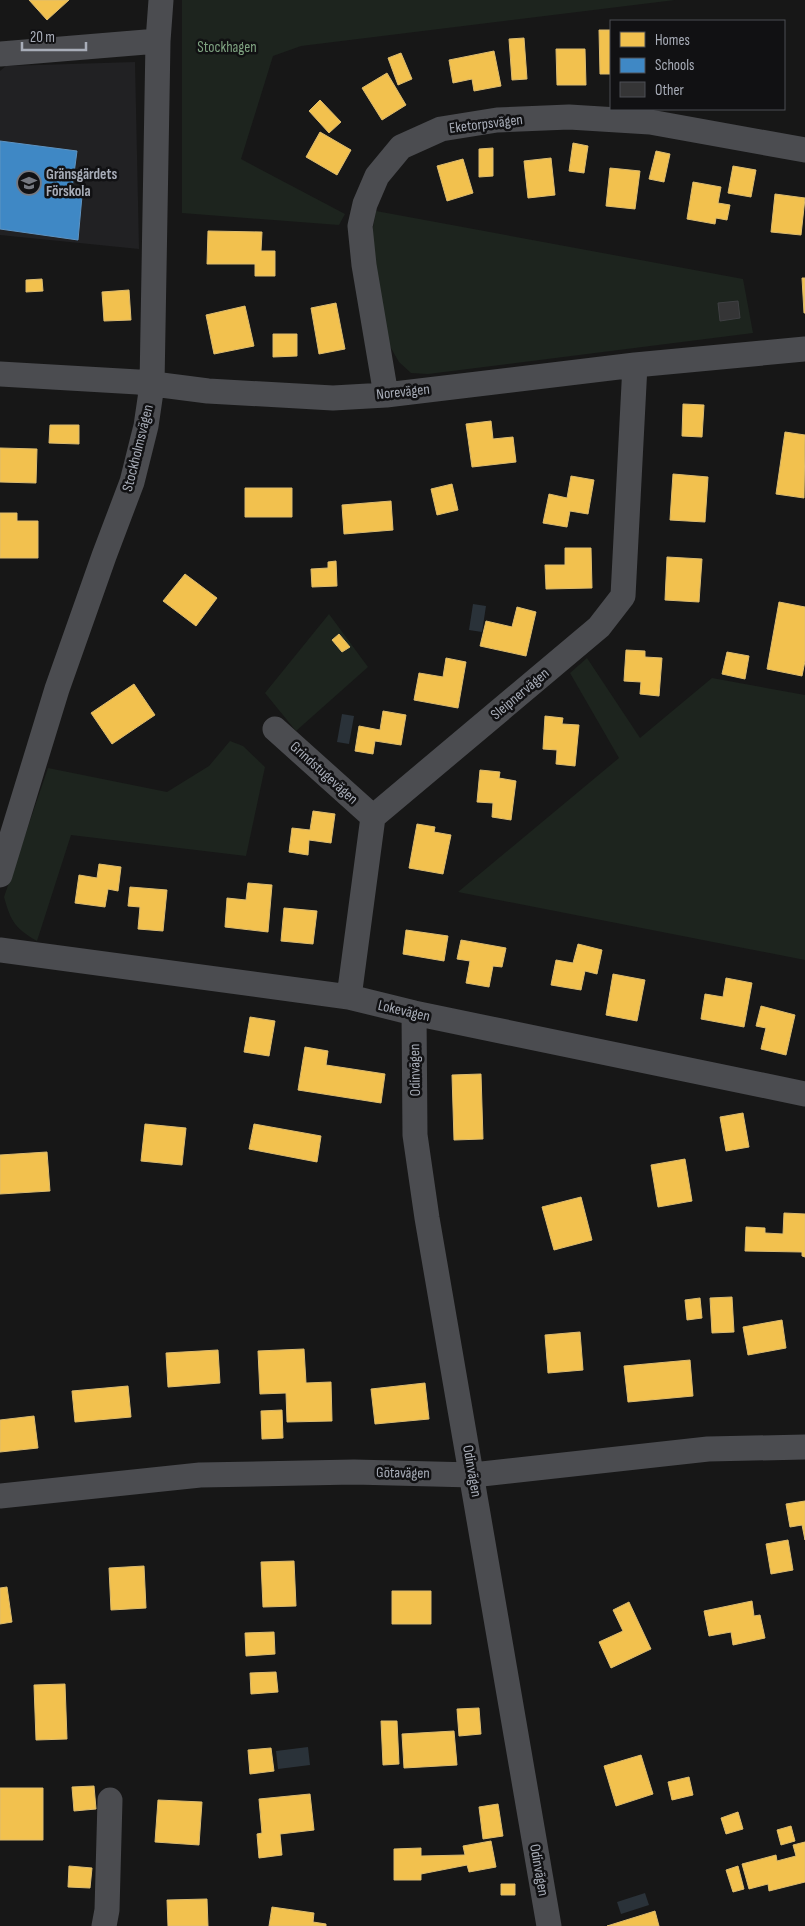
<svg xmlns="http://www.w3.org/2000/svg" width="805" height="1926" viewBox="0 0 805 1926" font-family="'Sofia Sans Condensed',sans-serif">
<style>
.built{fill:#212123}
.green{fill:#1d241e}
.water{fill:#2a3239}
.homes{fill:#f2c14e;stroke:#dcbb6e}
.schools{fill:#3f88c5;stroke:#5e93c1}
.building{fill:#353536;stroke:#3f4043}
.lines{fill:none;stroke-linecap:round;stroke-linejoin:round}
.minor{stroke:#4b4c50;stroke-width:25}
.labels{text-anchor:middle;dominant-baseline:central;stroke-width:5;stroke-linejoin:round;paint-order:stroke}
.park-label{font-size:15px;fill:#7fa381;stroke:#111113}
.street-label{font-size:15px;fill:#a8adb8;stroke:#111113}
.poi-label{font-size:15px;font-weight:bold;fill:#a8adb8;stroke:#111113;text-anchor:start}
</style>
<rect width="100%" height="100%" fill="#171717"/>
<path class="built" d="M135,62L139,249L0,235V71L6,66Z"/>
<path class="green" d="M182,0H675L301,46L273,56L241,159L345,214L339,225L182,213Z
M376,211L743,279L753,333L428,374L411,373L399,362L388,343L371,238Z
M329,614L368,667L296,731L265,693Z
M587,658L640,738L712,678L805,695V960L458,892L619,758L570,673Z
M230,741L243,746L265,767L246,856L71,835L37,941C15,928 11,922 4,897L48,768L167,792L209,766Z"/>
<path class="water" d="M473,604L486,606L482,632L469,630Z
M342,714L354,716L349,744L337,742Z
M308,1747L310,1765L278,1769L276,1751Z
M645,1893L649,1905L621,1914L617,1902Z"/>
<path class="homes" d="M29,0H69L47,20Z
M599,30H611V74H600Z
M524,38L527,79L512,80L509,39Z
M556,49H585L586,85H557Z
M494,51L501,86L474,91L472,79L453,83L449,60Z
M401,53L412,79L398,85L388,58Z
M387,73L406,105L382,120L362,88Z
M320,100L341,122L329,133L309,111Z
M320,132L351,150L337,175L306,157Z
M573,143L588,146L584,173L569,171Z
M493,148V176L479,177V149Z
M656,151L670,154L664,182L649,179Z
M551,158L555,195L528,198L524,161Z
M463,159L473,193L447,201L437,166Z
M733,166L756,170L751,197L728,193Z
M610,168L640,171L635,209L606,206Z
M693,182L721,187L718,203L730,205L727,220L716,218L715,224L687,219Z
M775,194L805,198L801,235L771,232Z
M208,231L262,232L261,251H275V276H255V264H207Z
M802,278H805V313H804Z
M42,279L43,291L26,292V280Z
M129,290L131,320L104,321L102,292Z
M336,303L345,349L319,354L311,308Z
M245,306L254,346L214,354L206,315Z
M273,334H297V356L273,357Z
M683,404L704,405L702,437L682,436Z
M491,421L493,439L513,437L516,462L472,467L466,424Z
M50,425H79V444L49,443Z
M785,432L805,435L804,498L776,494Z
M0,448L37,449L36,483L0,482Z
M673,474L708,477L705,522L670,520Z
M571,476L594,480L588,514L570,511L567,527L543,523L549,494L567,498Z
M452,484L458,510L437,515L431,489Z
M245,488H292V517H245Z
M391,501L393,530L344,534L342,505Z
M0,513H17V521H38V558H0Z
M565,548H591L592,588L546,589L545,565H565Z
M667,557L702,559L699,602L665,600Z
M336,561L337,586L312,587L311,569L328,568V562Z
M185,574L217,598L196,626L163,601Z
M779,602L805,607V661L802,676L767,669Z
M517,607L536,612L526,656L480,646L486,621L512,627Z
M339,634L350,647L342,652L332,640Z
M626,650L645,651V657L662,658L659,696L640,694L641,682L624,681Z
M727,652L749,656L745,679L722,674Z
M446,658L466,662L458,708L414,700L419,673L443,677Z
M134,684L155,715L112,744L91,713Z
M383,711L406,715L401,745L375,741L373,754L355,751L359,726L380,730Z
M545,716L563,718L562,724L579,725L575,766L556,764L557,750L543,749Z
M480,770L500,772L499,778L516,781L511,820L492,817L493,803L477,802Z
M313,811L335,814L331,843L309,840L308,855L289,852L292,828L310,830Z
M417,824L435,827L434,832L451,835L443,874L409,868Z
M99,864L121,867L118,891L108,889L105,907L75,903L79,875L97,878Z
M248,883L272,885L268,932L225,927L227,898L246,900Z
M130,887L167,890L163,931L138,929L140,907L128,906Z
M284,908L317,911L313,944L281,941Z
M406,930L448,936L444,961L403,954Z
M461,940L506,948L502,967L493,966L489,987L466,983L470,961L457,959Z
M578,944L602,950L597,974L585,971L581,990L551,985L556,960L573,963Z
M613,974L645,980L637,1021L606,1015Z
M726,978L752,983L744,1027L701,1019L705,994L723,997Z
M761,1006L795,1015L786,1055L761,1049L766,1028L756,1026Z
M250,1017L275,1021L269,1056L244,1052Z
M305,1047L328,1051L326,1065L385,1074L381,1103L298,1090Z
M481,1074L483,1139L454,1140L452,1075Z
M743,1113L749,1147L726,1151L720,1117Z
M145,1124L186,1128L182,1165L141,1161Z
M254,1124L321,1136L317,1162L249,1149Z
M47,1152L50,1191L0,1194V1155Z
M685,1159L692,1201L658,1207L651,1165Z
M581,1197L592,1240L554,1250L542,1207Z
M784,1213L805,1214V1257L802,1256V1252L745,1251L746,1227L765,1228V1233L783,1234Z
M732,1297L734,1332L712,1333L710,1298Z
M700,1298L702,1318L687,1320L685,1300Z
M782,1320L786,1348L748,1355L743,1327Z
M580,1332L583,1370L548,1373L545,1335Z
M304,1349L306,1383L331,1382L332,1421L287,1422L286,1393L260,1394L258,1351Z
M218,1350L220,1383L168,1387L166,1353Z
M690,1360L693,1396L628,1402L624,1366Z
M425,1383L429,1419L375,1424L371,1389Z
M128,1386L131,1417L75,1422L72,1391Z
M282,1410L283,1438L262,1439L261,1411Z
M34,1416L38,1448L0,1452V1420Z
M805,1501V1540L802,1525L790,1527L786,1504Z
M788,1540L793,1570L771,1574L766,1544Z
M294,1561L296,1606L263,1607L261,1562Z
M144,1566L146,1608L111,1610L109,1568Z
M7,1587L12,1622L0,1624V1588Z
M392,1591H431V1624H392Z
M752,1601L754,1616L760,1615L765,1638L733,1645L731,1632L709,1636L704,1611Z
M629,1602L651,1649L611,1668L599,1642L623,1631L613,1610Z
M274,1632L275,1654L246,1656L245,1633Z
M276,1672L278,1692L251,1694L250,1673Z
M65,1684L67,1739L36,1740L34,1685Z
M479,1708L481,1734L459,1736L457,1709Z
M381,1721H397L399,1764L383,1765Z
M454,1731L457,1765L404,1768L402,1734Z
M271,1748L274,1771L250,1774L248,1750Z
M641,1755L653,1794L616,1806L604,1766Z
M689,1777L693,1795L672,1800L668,1782Z
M94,1786L96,1809L74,1811L72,1787Z
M0,1788H43V1840H0Z
M310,1794L314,1830L280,1834L282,1855L259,1858L257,1834L262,1833L259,1799Z
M158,1800L202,1802L199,1845L155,1842Z
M498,1804L503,1836L483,1839L479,1807Z
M738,1812L743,1829L726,1834L721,1818Z
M791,1826L795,1841L781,1845L777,1830Z
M491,1841L496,1867L469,1872L467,1865L421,1874V1880H394V1849L421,1848V1856L465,1855L463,1846Z
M805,1842V1882L769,1891L768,1884L749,1889L742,1864L776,1855L777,1861L796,1856L793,1845Z
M69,1866L92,1868L90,1888L68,1887Z
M738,1866L744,1889L733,1892L726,1870Z
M501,1884H515V1895H501Z
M207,1899L208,1926H168L167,1900Z
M272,1907L314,1913L313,1922L326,1924V1926H269Z
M655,1911L659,1926H607Z"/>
<path class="schools" d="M0,141L77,151L71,196H82L78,240L0,229Z"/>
<path class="building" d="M738,301L740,318L720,321L718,303Z"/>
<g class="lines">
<path class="minor" d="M0,54L158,41
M0,374L138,382L208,391L333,398L386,395L635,365L805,349
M386,395L364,265L360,226L365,204L377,176L401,147L441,129L497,120L569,117L650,122L805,150
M275,729L373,817
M0,875L57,689L104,556L132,482L146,426L152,385L158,41L161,0
M0,950L349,997L414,1013L805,1094
M349,997L373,817L599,627L623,596L635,365
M414,1013L415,1135L427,1218L549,1926
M0,1496L200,1475L354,1472L473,1475L708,1449L805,1447
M104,1926L107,1910L110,1800"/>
</g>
<defs>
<g id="school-ring" transform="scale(1.25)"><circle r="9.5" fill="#111113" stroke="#757880" stroke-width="1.5"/><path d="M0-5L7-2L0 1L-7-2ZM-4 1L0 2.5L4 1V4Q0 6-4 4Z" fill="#757880"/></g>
</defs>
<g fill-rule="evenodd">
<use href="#school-ring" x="29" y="183"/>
</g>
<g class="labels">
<g class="park-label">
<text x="227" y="47">Stockhagen</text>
</g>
<g class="street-label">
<text transform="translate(486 124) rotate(-7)">Eketorpsvägen</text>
<text transform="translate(403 392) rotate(-6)">Norevägen</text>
<text transform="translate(138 448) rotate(-76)">Stockholmsvägen</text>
<text transform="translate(520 694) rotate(-40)">Sleipnervägen</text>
<text transform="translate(324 773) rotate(42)">Grindstugevägen</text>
<text transform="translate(404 1011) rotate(13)">Lokevägen</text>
<text transform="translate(415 1070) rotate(-91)">Odinvägen</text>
<text transform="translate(472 1471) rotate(80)">Odinvägen</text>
<text transform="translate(403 1473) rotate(1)">Götavägen</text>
<text transform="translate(539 1870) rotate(80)">Odinvägen</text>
</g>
<g class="poi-label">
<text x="46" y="174">Gränsgärdets<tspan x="46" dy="17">Förskola</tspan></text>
</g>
</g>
<rect x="610" y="20" width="175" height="90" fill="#111113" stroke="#4d4f55"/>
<rect x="620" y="32" width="25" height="15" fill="#f2c14e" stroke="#4d4f55"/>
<text x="655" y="45" font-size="15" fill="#a8adb8">Homes</text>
<rect x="620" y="58" width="25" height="15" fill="#3f88c5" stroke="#4d4f55"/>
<text x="655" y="70" font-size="15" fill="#a8adb8">Schools</text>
<rect x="620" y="82" width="25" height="15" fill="#353536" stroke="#4d4f55"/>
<text x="655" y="95" font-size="15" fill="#a8adb8">Other</text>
<path d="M22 42v8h64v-8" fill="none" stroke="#a8adb8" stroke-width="2.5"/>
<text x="30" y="42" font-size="15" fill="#a8adb8" stroke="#111113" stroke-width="4" paint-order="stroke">20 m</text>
</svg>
